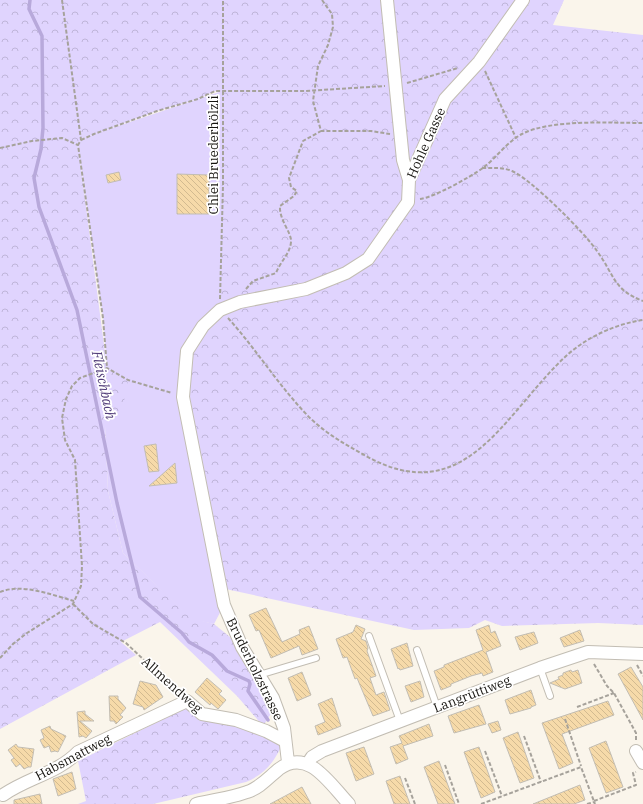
<svg xmlns="http://www.w3.org/2000/svg" width="643" height="804" viewBox="0 0 643 804" font-family="'IBM Plex Serif',serif">
<style>
.green{fill:#e0d4fe}
.forest{fill:url(#forest-crowns)}
.lines{fill:none;stroke-linecap:round;stroke-linejoin:round}
.stream{stroke:#b8a9db;stroke-width:3.5}
.building{fill:url(#building-back-hatch);stroke:#c2bdb3}
.service-casing{stroke:#c2bdb3;stroke-width:8}
.minor-casing{stroke:#c2bdb3;stroke-width:14}
.path{stroke:#a6a29b;stroke-width:2;stroke-dasharray:4 2;stroke-linecap:butt}
.service{stroke:#fff;stroke-width:6}
.minor{stroke:#fff;stroke-width:12}
.labels{text-anchor:middle;dominant-baseline:central;stroke-width:3.5;stroke-linejoin:round;paint-order:stroke}
.street-label{font-size:13px;fill:#161410;stroke:#fff}
.water-label{font-size:14px;font-style:italic;fill:#513c79;stroke:#fff}
</style>
<defs>
<pattern id="forest-crowns" width="20" height="18" patternUnits="userSpaceOnUse"><rect width="20" height="18" fill="#e0d4fe"/><path d="M2 6a3 3 0 1 1 6 0M12 15a3 3 0 1 1 6 0" fill="none" stroke="#bfb5d9"/></pattern>
<pattern id="building-back-hatch" width="6" height="6" patternUnits="userSpaceOnUse"><rect width="6" height="6" fill="#f6daa9"/><path d="M-1 5l2 2M0 0l6 6M5-1l2 2" fill="none" stroke="#d2ba90"/></pattern>
</defs>
<rect width="100%" height="100%" fill="#faf5eb"/>
<path class="green" d="M222,91L224,605L214,624L191,619L123,553L108,491L105,426L107,368L103,318L78,145L81,140L94,134Z"/>
<path class="forest" d="M0,0H564L553,25L643,35V625L598,623L502,626L485,620L469,628L414,630L221,588L183,397L187,351L220,310L222,92L215,91L198,99L157,111L94,134L81,140L78,145L107,368L128,380L121,418L105,426L108,491L123,553L191,618L214,624L230,637L274,709L263,726L237,696L160,622L121,642L136,655L0,729Z
M190,706L266,734L281,747C273,764 263,775 246,782L153,804H78L86,801L78,761Z"/>
<g class="lines">
<path class="stream" d="M30,0L29,9L42,36L43,128L41,149L34,178L39,207L77,310L117,503L140,597L182,633L189,642L212,655L227,671L249,681L250,684L248,691L268,720"/>
</g>
<path class="building" d="M119,172L121,180L108,183L106,175Z
M177,174L209,175V214H177Z
M156,444L159,471L149,472L144,446Z
M175,463L177,483L149,486Z
M266,608L282,642L300,634L299,630L309,626L318,649L302,655L299,646L271,658L259,630L256,631L249,615Z
M356,625L365,629L361,639L366,641L368,648L367,651L376,676L370,678L376,695L384,692L390,710L373,716L357,678L355,679L347,657L343,658L336,639L353,632Z
M489,625L491,633L495,631L501,646L486,652L493,672L483,676L482,673L471,676L451,684V686L441,690L434,671L444,667V665L483,650L476,630Z
M580,630L584,641L564,647L560,638Z
M534,632L538,643L520,650L515,637Z
M407,643L413,666L400,670L399,668L398,669L391,649Z
M631,667L643,687V720L618,674Z
M571,670L572,672L578,670L582,683L565,689L550,683L559,679L558,677L563,675V673Z
M302,672L311,695L297,701L288,678Z
M207,678L222,691L219,694L226,700L218,709L211,703L210,705L195,692Z
M140,681L156,685L163,697L144,710L143,707L133,704Z
M420,681L424,697L411,702L405,686Z
M531,690L536,705L531,707V708L510,714L505,700Z
M109,696H118V699L126,708L120,715L123,717L116,724L114,721H110Z
M332,698L341,726L318,735L315,726L325,722L318,704Z
M608,701L614,715L562,734L573,763L559,769L542,723Z
M479,705L486,724L454,733L448,716Z
M85,711V714L94,721H80L92,731L86,738L83,736L79,737L77,712Z
M498,721L501,730L492,733L488,724Z
M429,724L433,736L403,746L408,759L396,764L390,747L402,743L399,736Z
M50,726L51,729L66,736L58,752L55,751L51,752L49,746L44,748L40,740L44,738L41,730Z
M518,732L534,778L520,783L503,738Z
M606,741L623,787L606,793L589,748Z
M16,744L18,747L34,749L31,767H28L24,769L20,764L16,767L11,760L14,758L8,750Z
M364,747L374,774L356,781L346,753Z
M479,747L495,792L481,798L464,752Z
M439,761L446,780L455,804H438L424,767Z
M72,772L76,789L58,796L53,779Z
M400,776L403,785L410,804H394L386,781Z
M580,785L585,800L574,804H533Z
M302,787L311,804H270Z
M40,794L42,804H14V800Z"/>
<g class="lines">
<g class="service-casing">
<path id="service" d="M369,636L400,721
M417,650L437,707
M540,668L550,696
M259,675L316,658"/>
</g>
<g class="minor-casing">
<path id="minor" d="M387,0L403,160L409,180
M636,751L643,763
M288,762L284,728L273,698L242,647L224,605L183,397L187,351L203,326L220,310L240,302L306,289L346,273L368,259L408,202L409,180L445,99L479,62L523,0
M308,763L312,757L322,751L540,668L588,652L643,654
M3,795C27,778 58,773 78,752L187,701L202,714L236,720L266,731L285,741
M196,804C212,800 231,798 247,792C260,788 269,777 279,769C308,747 330,784 349,804"/>
</g>
<path class="path" d="M62,0L81,140L78,145L103,318L107,368
M322,0L332,14L333,27L328,45L318,66L313,101L321,131H371L390,134
M485,71L516,138
M407,83L458,68
M81,140L94,134L157,111L198,99L215,91H306L385,86
M0,148L32,141L62,138L78,145
M482,168C493,168 502,167 512,171C531,179 585,233 597,251C614,274 613,290 643,301
M420,199C435,197 470,177 483,168C496,158 507,142 522,134C551,119 610,123 643,123
M246,289L253,281L276,273C280,262 290,254 291,242C292,233 279,220 280,206L294,196L297,191L291,187L289,178L303,141L321,131
M220,299L223,185V0
M228,318C257,350 280,388 311,419C327,434 346,445 366,456C465,511 504,414 565,357C585,338 615,324 643,320
M0,592C22,583 52,595 74,601
M73,604L93,624L126,643L179,693
M0,658L13,644L27,633L73,604L81,586L82,566L75,460L65,440L62,418L66,399L72,386L80,378L107,368L128,380L172,393
M594,664L607,686L614,693L636,733V741
M637,665L643,676
M577,707L614,693
M565,719L581,766
M524,736L541,782
M485,751L502,796
M445,765L459,804
M405,778L415,804
M594,801L636,785L633,773L636,772
M481,804L581,767L595,804
M587,804L594,802"/>
<use href="#service" class="service"/>
<use href="#minor" class="minor"/>
</g>
<g class="labels">
<g class="street-label">
<text transform="translate(426 143) rotate(-66)">Hohle Gasse</text>
<text transform="translate(213 155) rotate(-90)">Chlei Bruederhölzli</text>
<text transform="translate(255 669) rotate(64)">Bruderholzstrasse</text>
<text transform="translate(172 685) rotate(42)">Allmendweg</text>
<text transform="translate(472 694) rotate(-21)">Langrüttiweg</text>
<text transform="translate(73 757) rotate(-28)">Habsmattweg</text>
</g>
<g class="water-label">
<text transform="translate(104 385) rotate(78)">Fleischbach</text>
</g>
</g>
</svg>
